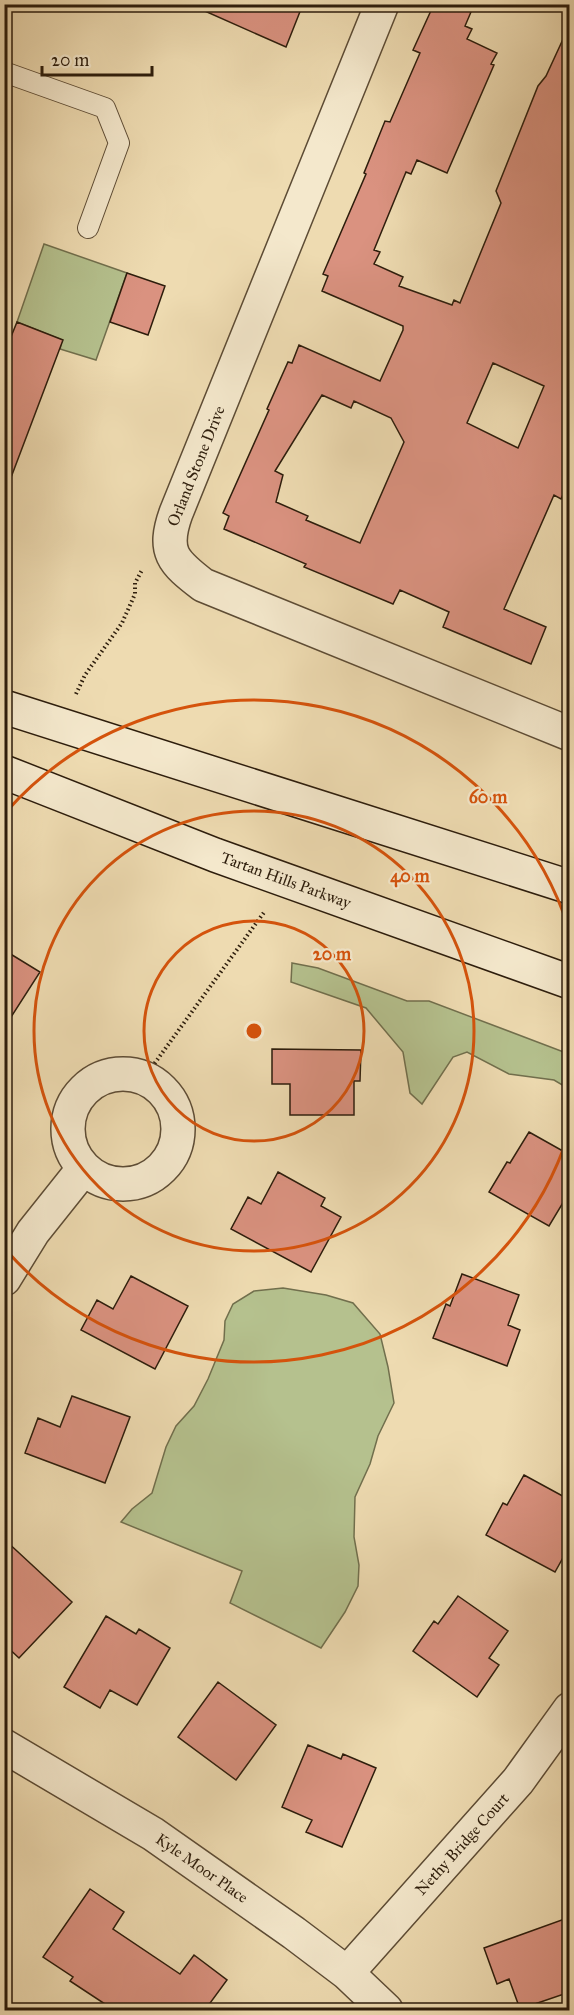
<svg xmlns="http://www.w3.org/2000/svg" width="574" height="2015" viewBox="0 0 574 2015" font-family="'IM FELL Great Primer',serif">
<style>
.green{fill:#b5c18e;stroke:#716f4d;stroke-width:1.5}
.building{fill:#da9280;stroke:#2d1d0c;stroke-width:1.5;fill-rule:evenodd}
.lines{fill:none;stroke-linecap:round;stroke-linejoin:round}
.lane-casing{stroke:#5d4c35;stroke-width:22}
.street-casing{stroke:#5d4c35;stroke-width:36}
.secondary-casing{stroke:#2d1d0c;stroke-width:36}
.path{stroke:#2d1d0c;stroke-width:4;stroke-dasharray:1.5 3;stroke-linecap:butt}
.lane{stroke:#f4e8cc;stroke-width:20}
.street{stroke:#f4e8cc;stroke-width:33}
.secondary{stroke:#f4e8cc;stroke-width:33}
.ring{fill:none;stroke:#d5530c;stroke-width:3}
.labels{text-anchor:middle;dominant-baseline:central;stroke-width:4.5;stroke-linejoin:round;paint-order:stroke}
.street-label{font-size:16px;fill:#2d1d0c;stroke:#f4e8cc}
.centre{fill:#d5530c;stroke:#f4e8cc;stroke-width:3}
.ring-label{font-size:18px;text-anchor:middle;font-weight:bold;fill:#d5530c;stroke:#f4e8cc;stroke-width:4.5;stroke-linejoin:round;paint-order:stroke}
</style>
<rect width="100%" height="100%" fill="#eedbb1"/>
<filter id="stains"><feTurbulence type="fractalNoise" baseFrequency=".00333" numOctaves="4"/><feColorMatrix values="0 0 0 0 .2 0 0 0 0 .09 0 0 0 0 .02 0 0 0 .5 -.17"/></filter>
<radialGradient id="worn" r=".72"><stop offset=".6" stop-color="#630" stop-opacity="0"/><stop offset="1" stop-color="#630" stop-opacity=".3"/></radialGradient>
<path class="green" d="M44,244L127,273L96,360L60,349L62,340L17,322Z
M292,963L318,968L407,1001H429L569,1054V1089L554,1080L509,1074L467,1052L453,1057L422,1104L410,1093L403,1052L366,1008L291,982Z
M283,1288L326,1295L353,1303L380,1334L388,1367L394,1403L378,1436L370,1464L355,1497L354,1537L359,1565L358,1586L345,1612L321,1648L230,1603L242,1571L121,1522L132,1509L152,1493L166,1447L176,1426L194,1406L208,1379L224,1340L225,1321L233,1304L254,1291Z"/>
<path class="building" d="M189,4H303L286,47Z
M434,4H453L471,12L465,26L472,29L467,39L497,53L491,64L494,65L447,173L417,160L411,174L406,172L374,250L380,252L374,264L403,277L399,286L452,305L454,300L460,303L501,203L496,191L538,86L546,76L570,24V479L561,499L554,495L504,609L546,627L531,664L443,627L449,612L400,590L393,604L304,567L306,564L224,529L229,516L223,513L269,410L267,409L288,362L292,363L299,345L380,381L403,330V326L322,291L328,276L323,274L366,174L364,173L385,121L390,122L420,53L413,50ZM493,363L544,386L518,448L467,423ZM322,395L351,408L354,401L391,418L404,442L360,543L306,520L308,516L276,502L283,475L275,471Z
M127,273L165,286L148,335L110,322Z
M17,322L63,340L7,488L4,487V354Z
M4,950L40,972L4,1028Z
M272,1049L361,1050L360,1081H354V1115H290V1084H272Z
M529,1132L570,1155V1191L549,1226L489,1192L507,1162L510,1163Z
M278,1172L325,1198L321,1206L341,1217L311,1272L231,1229L248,1197L261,1204Z
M462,1274L519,1295L508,1325L520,1330L507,1366L433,1338L446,1304L450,1306Z
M131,1276L188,1306L155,1369L81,1330L97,1300L113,1309Z
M72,1396L130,1417L105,1483L25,1453L38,1418L60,1427Z
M524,1475L570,1500V1545L555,1572L486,1535L503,1503L507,1505Z
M4,1539L72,1602L19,1658L4,1644Z
M458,1596L508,1631L489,1658L499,1665L477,1697L413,1651L434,1621L438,1624Z
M106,1616L136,1634L139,1629L170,1648L137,1705L110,1690L100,1708L64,1687Z
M218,1682L276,1725L236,1780L178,1737Z
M308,1745L341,1759L343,1754L376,1768L342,1847L306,1832L312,1820L282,1807Z
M90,1889L124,1912L113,1929L180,1974L194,1955L227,1980L205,2010H114L70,1981L73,1977L43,1957Z
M570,1917V1992L520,2009L509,1979L497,1984L484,1948Z"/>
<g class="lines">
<g class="lane-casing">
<path id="lane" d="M4,72L105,108L119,143L88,228"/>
</g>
<g class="street-casing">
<path id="street" d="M382,4L176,513C162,552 173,562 203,585L570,734
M68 1129a55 55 0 1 1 110 0a55 55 0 1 1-110 0Z
M4,1279L33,1232L84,1168
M4,1746L153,1834L294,1933L347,1973L386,2010
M347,1973L518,1781L570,1709"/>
</g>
<g class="secondary-casing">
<path id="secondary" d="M4,707L570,887
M4,772L215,855L570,982"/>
</g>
<path class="path" d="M76,694L85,675L122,623L135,594V583L142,570
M144,1078L265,911"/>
<use href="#lane" class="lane"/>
<use href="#street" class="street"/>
<use href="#secondary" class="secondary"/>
</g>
<g class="ring">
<circle cx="254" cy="1031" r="110"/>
<circle cx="254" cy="1031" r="220"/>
<path d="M569 1133A331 331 0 0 1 6 1250M6 812A331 331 0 0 1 569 929"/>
</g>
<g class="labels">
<g class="street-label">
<text transform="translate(196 466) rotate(-68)">Orland Stone Drive</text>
<text transform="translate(286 880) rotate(20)">Tartan Hills Parkway</text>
<text transform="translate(462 1844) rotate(-48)">Nethy Bridge Court</text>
<text transform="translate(202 1868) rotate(35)">Kyle Moor Place</text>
</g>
</g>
<circle cx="254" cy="1031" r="9" class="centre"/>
<g class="ring-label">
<text x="488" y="803">60 m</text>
<text x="410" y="882">40 m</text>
<text x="332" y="960">20 m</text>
</g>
<rect width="574" height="2015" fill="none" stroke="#eedbb1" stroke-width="24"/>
<rect x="6" y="6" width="562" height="2003" fill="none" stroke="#2d1d0c" stroke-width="3"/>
<rect x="12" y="12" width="550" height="1991" fill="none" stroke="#2d1d0c" stroke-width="1.5"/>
<path d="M42 66v9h110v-9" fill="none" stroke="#2d1d0c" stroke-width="3"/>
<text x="51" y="66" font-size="18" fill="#2d1d0c" stroke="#f4e8cc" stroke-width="4.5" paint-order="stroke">20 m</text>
<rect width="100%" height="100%" filter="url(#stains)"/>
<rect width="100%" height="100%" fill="url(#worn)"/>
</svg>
